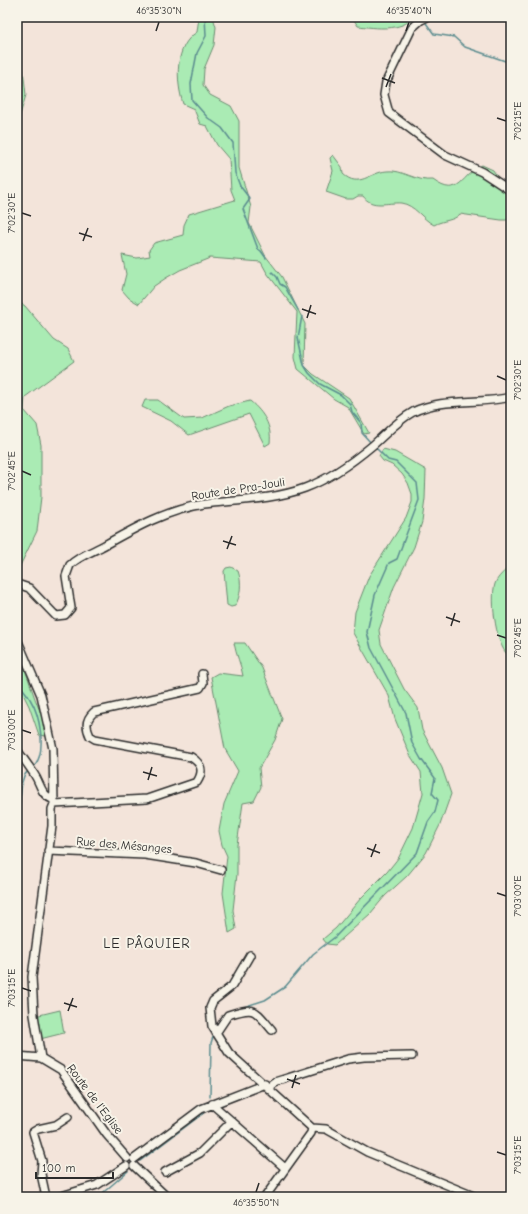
<svg xmlns="http://www.w3.org/2000/svg" width="528" height="1214" viewBox="0 0 528 1214" font-family="'Comic Neue',sans-serif">
<style>
.green{fill:#aaebb4;stroke:#6a8b70}
.lines{fill:none;stroke-linecap:round;stroke-linejoin:round}
.stream{stroke:#5b8c8f;stroke-width:1.5}
.minor-casing{stroke:#2b2b2b;stroke-width:10}
.minor{stroke:#f7f3e8;stroke-width:7}
.ticks{fill:none;stroke:#2b2b2b;stroke-width:1.5}
.labels{text-anchor:middle;dominant-baseline:central;stroke-width:4;stroke-linejoin:round;paint-order:stroke}
.street-label{font-size:12px;fill:#2b2b2b;stroke:#f7f3e8}
.quarter-label{font-size:14px;letter-spacing:1px;fill:#2b2b2b;stroke:#f7f3e8}
.neatline{fill:none;stroke:#2b2b2b;stroke-width:1.5}
.ticks-label{font-size:10px;text-anchor:middle;fill:#2b2b2b}
</style>
<rect width="100%" height="100%" fill="#f3e4da"/>
<filter id="ink" filterUnits="userSpaceOnUse"><feTurbulence type="fractalNoise" baseFrequency=".025" numOctaves="2"/><feDisplacementMap in="SourceGraphic" scale="8" xChannelSelector="R" yChannelSelector="G"/><feConvolveMatrix kernelMatrix="1 2 1 2 8 2 1 2 1" color-interpolation-filters="sRGB"/></filter>
<g filter="url(#ink)">
<path class="green" d="M199,17H213L216,27L214,45L204,69L203,85L210,95L231,106L239,121V168L251,207L249,223L265,255L282,277L305,324L304,365L313,374L349,398L369,433L364,434L348,407L334,399L298,369L295,357L297,312L267,273L261,262L210,258L180,270L166,278L154,286L139,304L129,298L122,290L126,274L122,255L137,258L150,256L149,250L154,243L183,235L184,225L189,214L235,200L231,190L229,159L217,145L207,126L200,124L194,109L183,104C176,81 174,46 197,32Z
M352,17H414C400,32 377,28 358,26Z
M17,67L23,69L26,95L17,125Z
M333,155L342,167L343,174C359,189 370,172 387,171C402,169 416,182 433,180C460,200 462,173 482,165L493,170L499,179L511,187V213L507,220H501L460,214C454,221 443,220 434,225C422,219 415,205 401,203C387,202 372,209 363,196H358L353,199H346L326,192L333,171L330,158Z
M17,301L25,306L54,340L68,349L74,361L25,397L24,410L37,425L41,445V497L37,531L17,572Z
M145,400H158L184,419L202,418L229,406L250,401C264,413 272,426 270,443L265,446L249,414L189,435L171,421L142,407Z
M383,449L395,452L426,470L425,499L422,522L414,547L394,587L379,630L381,644L404,689L418,708L422,730L442,768L451,794L440,825L426,853L407,876L385,896L370,914L335,945L327,944L323,939L336,928L361,898L387,872L399,857L413,828L423,793L421,772L410,755L395,719L389,696L353,633L355,612L369,576L406,518L412,502V494L408,483L402,474L392,465L383,461L379,456Z
M511,565V657C496,651 490,599 495,584C497,577 506,570 511,565Z
M231,567L238,571C242,582 241,596 235,606L231,607L227,605L224,571L226,568Z
M234,643H245L262,668L282,719L275,740L259,768L261,787L254,801L243,803L237,845V874L233,910L236,929L229,933L223,893L227,856L222,845L219,831L224,804L238,771L225,749L211,677L218,673L243,676C241,664 236,655 234,643Z
M17,652C30,675 33,704 48,725L45,736L39,735L29,706L22,692H17Z
M60,1010L64,1033L40,1039L35,1016Z"/>
<g class="lines">
<path class="stream" d="M205,17L206,36L197,53L191,84L192,100L208,118L222,128L233,143L235,173L240,186L250,199L243,209L258,249L261,251L266,258
M426,23L434,34L454,37L465,47L511,63
M272,272L277,277L280,284L285,287L298,310
M302,316L298,338L304,365L309,373L320,384L341,395L350,404L352,412L361,423L362,433L371,443
M17,454L19,465L17,486
M17,681C21,687 26,692 30,699C40,715 47,751 34,767
M17,825L22,782L24,776L27,772
M511,906L508,916L511,938
M225,1013L265,1000L285,987L313,954L335,937L417,853L428,822L435,812L438,800L432,793L435,778L421,759L412,743L406,713L371,648L367,632L375,595L389,563L397,559L419,500L417,483L396,462L388,460L376,448
M210,1097L211,1043L213,1037
M511,1097V1113
M140,1161L205,1112
M98,1197L128,1171"/>
<g class="minor-casing">
<path id="minor" d="M427,17L421,20L412,28L386,82L384,95L389,113L445,155L482,172L511,191
M17,584L29,588L56,616L65,615L71,608L66,576L70,565C78,557 91,552 101,547C133,529 166,510 204,504C238,500 272,500 305,488C329,479 354,461 373,445C387,433 397,421 413,412C443,397 479,405 511,397
M17,639L41,695L53,749L54,804L52,809V826L32,977L34,1015L41,1058
M17,750C23,758 29,766 34,774C41,784 40,794 52,799
M54,804L147,799L197,782C204,771 202,764 191,757L95,739L90,736C85,726 86,719 94,712L200,688L203,683L202,674
M48,851L145,855L196,863L221,870
M250,955L232,986L213,1001L210,1008L212,1026L229,1053L312,1128
M216,1033L228,1015C256,1006 254,1009 272,1030
M17,1056L41,1058L61,1070L107,1135L127,1158
M269,1087L275,1082L348,1059L364,1057L412,1056
M212,1104L285,1168
M312,1128L326,1129L367,1152L476,1197
M134,1159L201,1109L265,1084
M134,1166L167,1197
M165,1172L200,1153L231,1122
M46,1197L41,1174L42,1161L33,1132L38,1129L56,1125L68,1117
M58,1197L97,1185L126,1166
M265,1197L311,1133L312,1128"/>
</g>
<use href="#minor" class="minor"/>
</g>
</g>
<path class="ticks" d="M156,31L159,22M406,31L409,22M382,78L395,83M386,87L391,74M497,118L506,121M22,213L31,216M79,233L92,237M83,241L88,228M302,309L316,314M307,318L311,305M497,376L506,380M22,471L31,475M223,541L236,545M227,549L232,536M446,617L460,622M451,626L455,613M497,635L506,638M22,730L31,733M143,772L157,776M148,780L152,767M367,848L380,853M371,857L376,844M497,893L506,896M22,988L31,991M64,1003L77,1007M68,1011L73,998M287,1079L300,1084M292,1088L296,1075M497,1152L506,1155M256,1192L259,1183"/>
<g class="labels">
<g class="street-label">
<text transform="translate(238 489) rotate(-9)">Route de Pra-Jouli</text>
<text transform="translate(124 845) rotate(5)">Rue des Mésanges</text>
<text transform="translate(95 1099) rotate(53)">Route de l'Eglise</text>
</g>
<g class="quarter-label">
<text x="147" y="943">LE PÂQUIER</text>
</g>
</g>
<rect width="528" height="1214" fill="none" stroke="#f7f3e8" stroke-width="44"/>
<path d="M36 1172v6h77v-6" fill="none" stroke="#2b2b2b" stroke-width="2"/>
<text x="42" y="1172" font-size="12" fill="#2b2b2b" stroke="#f7f3e8" stroke-width="3" paint-order="stroke">100 m</text>
<rect x="22" y="22" width="484" height="1170" class="neatline"/>
<g class="ticks-label">
<text x="159" y="14">46°35'30"N</text>
<text x="409" y="14">46°35'40"N</text>
<text transform="translate(517 121) rotate(-90)" y="4">7°02'15"E</text>
<text transform="translate(11 213) rotate(-90)" y="4">7°02'30"E</text>
<text transform="translate(517 380) rotate(-90)" y="4">7°02'30"E</text>
<text transform="translate(11 471) rotate(-90)" y="4">7°02'45"E</text>
<text transform="translate(517 638) rotate(-90)" y="4">7°02'45"E</text>
<text transform="translate(11 730) rotate(-90)" y="4">7°03'00"E</text>
<text transform="translate(517 896) rotate(-90)" y="4">7°03'00"E</text>
<text transform="translate(11 988) rotate(-90)" y="4">7°03'15"E</text>
<text transform="translate(517 1155) rotate(-90)" y="4">7°03'15"E</text>
<text x="256" y="1206">46°35'50"N</text>
</g>
</svg>
